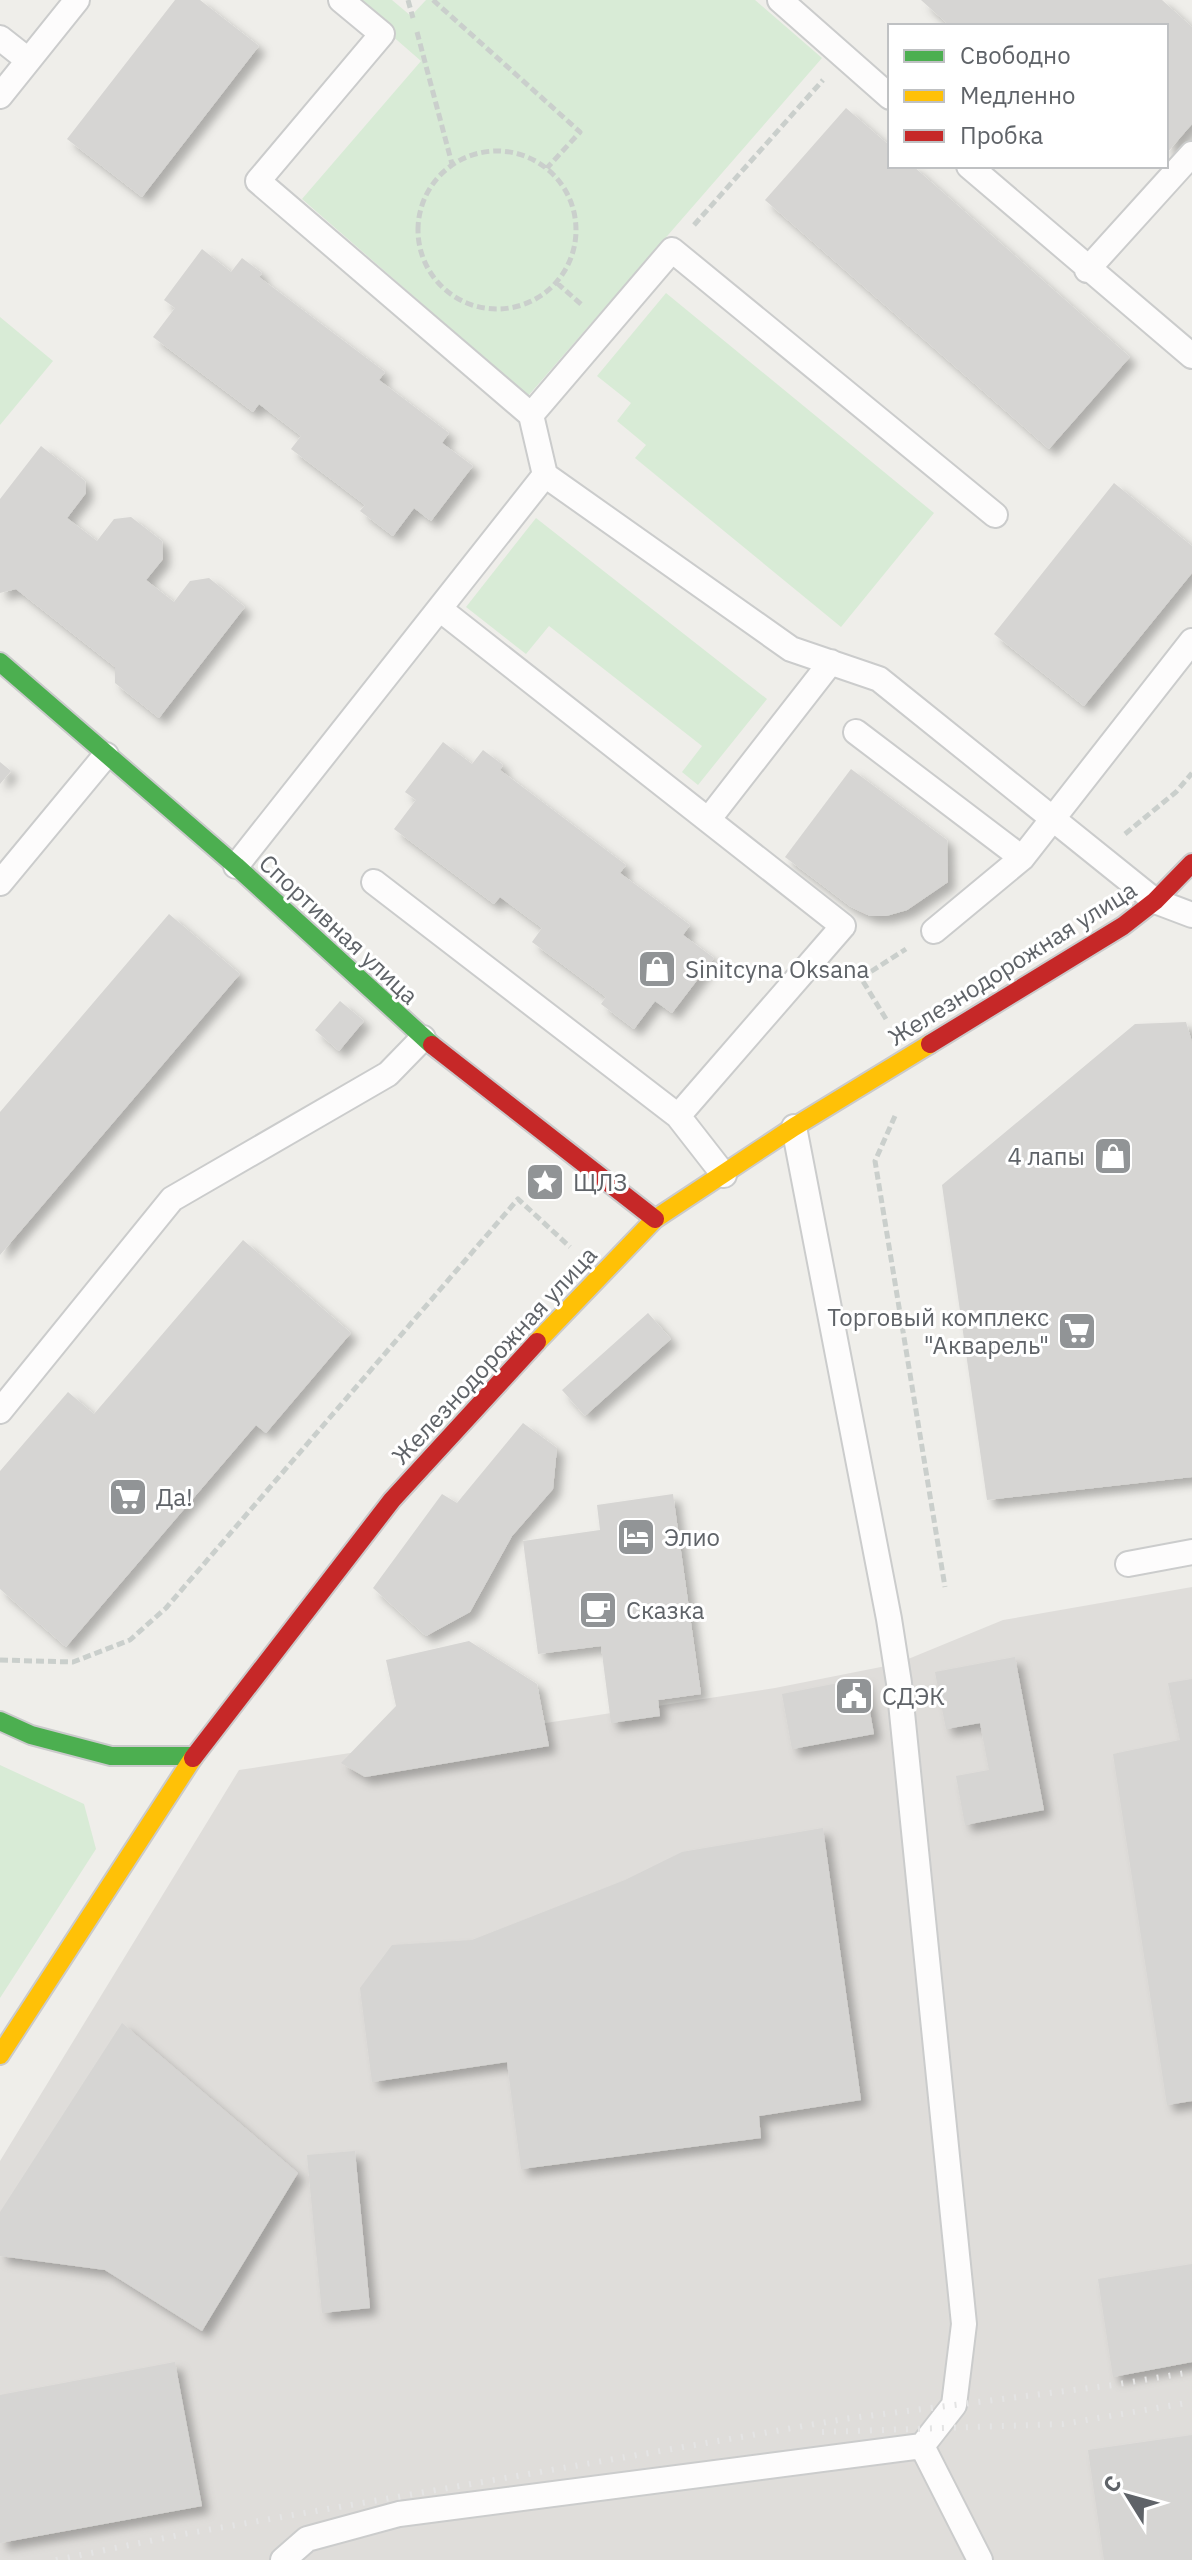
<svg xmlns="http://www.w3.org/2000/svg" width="1192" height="2560" viewBox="0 0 1192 2560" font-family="'IBM Plex Sans',sans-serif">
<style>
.industrial{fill:#dfddda}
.green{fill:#d8ebd6}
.building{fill:#d6d5d3;filter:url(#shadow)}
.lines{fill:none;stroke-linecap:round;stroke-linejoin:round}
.lane-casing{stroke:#cbcccc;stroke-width:28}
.fast-casing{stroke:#cacacb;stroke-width:22}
.slow-casing{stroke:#cacacb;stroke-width:22}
.jam-casing{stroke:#cacacb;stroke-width:22}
.path{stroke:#cacfcc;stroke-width:5;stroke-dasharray:8 4;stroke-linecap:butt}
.lane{stroke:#fdfcfc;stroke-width:24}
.fast{stroke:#4caf50;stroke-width:18}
.slow{stroke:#ffc107;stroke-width:18}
.jam{stroke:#c62828;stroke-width:18}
.rail{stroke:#e4e4e4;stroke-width:6;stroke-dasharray:2 10;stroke-linecap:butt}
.labels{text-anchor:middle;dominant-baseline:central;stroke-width:6;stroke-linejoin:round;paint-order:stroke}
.street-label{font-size:24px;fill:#5f6368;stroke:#fff}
.poi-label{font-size:24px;fill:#5f6368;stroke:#fff;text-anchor:start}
</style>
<defs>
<filter id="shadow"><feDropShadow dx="7" dy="7" stdDeviation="4" flood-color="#0004"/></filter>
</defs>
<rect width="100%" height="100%" fill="#efeeea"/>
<path class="industrial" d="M1192,1587V2560H0V2161L239,1770L775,1688L896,1664L1003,1620Z"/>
<path class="green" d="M351,0H392L411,16L426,0H755L822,58L528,396L302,199L421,61Z
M666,293L934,513L841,627L635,458L646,445L617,421L631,403L597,376Z
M0,317L53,361L0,425Z
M536,518L767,699L698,785L682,772L702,746L549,626L526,654L466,607Z
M0,1765L84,1804L96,1849L0,1998Z"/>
<path class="building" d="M175,0H200L259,46L142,197L67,139Z
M921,0H1162L1192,27V124L1166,154V26H950Z
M846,108L890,146V166H913L1130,357L1049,449L765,200Z
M202,249L231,272L242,258L262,273L259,277L385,372L379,380L449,433L442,443L473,466L431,521L414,508L393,536L360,511L365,505L291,449L301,436L259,404L253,412L153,337L175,308L164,300Z
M41,446L85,481L86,493L67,518L97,541L114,519L131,517L162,541L163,559L146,580L174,602L190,581L209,578L245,607L159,718L115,683V667L16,589L0,593V499Z
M1114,483L1192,546V573L1084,706L994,634Z
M443,742L472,764L483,750L503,765L500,770L626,865L620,873L690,925L683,935L714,958L672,1013L655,1001L634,1029L601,1004L606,997L532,942L542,928L500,897L494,904L394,829L416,800L405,792Z
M0,762L11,771L0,784Z
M851,769L947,840L948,882L907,910L886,916H870L851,907L785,857Z
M169,914L240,974L0,1255V1112Z
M340,1001L364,1021L339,1051L315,1030Z
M1186,1022L1192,1042V1477L987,1500L942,1185L1135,1024Z
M243,1240L351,1333L266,1433L256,1425L66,1647L0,1589V1471L68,1392L94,1414Z
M648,1313L671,1339L585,1416L562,1390Z
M523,1423L557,1448L553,1489L512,1536L470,1612L426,1636L373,1588L442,1494L457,1503Z
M673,1494L701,1694L658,1700L660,1716L611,1723L601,1646L538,1654L523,1541L600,1530L597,1505Z
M469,1641L537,1684L549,1746L365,1777L341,1763L396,1706L386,1660Z
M1015,1657L1044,1810L965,1825L956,1776L989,1770L980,1723L946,1729L935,1672Z
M864,1678L874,1734L792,1749L782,1694Z
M1192,1679V2101L1167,2105L1113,1754L1180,1740L1168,1683Z
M823,1828L861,2100L759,2116L761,2138L521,2169L507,2062L372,2082L360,1988L392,1945L472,1940L625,1880L682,1852Z
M122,2023L298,2173L202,2331L105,2270L0,2256V2212Z
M355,2151L370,2308L322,2313L307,2155Z
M1192,2264V2362L1113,2377L1098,2279Z
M175,2362L202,2506L0,2543V2395Z
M1192,2435V2560H1104L1088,2450Z"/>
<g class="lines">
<g class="lane-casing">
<path id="lane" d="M341,0L382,34L258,181L531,415L545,475L791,649L879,679L1155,901L1192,915
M780,0L890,97
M0,38L28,60
M0,96L77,0
M969,166L1192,356
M1087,270L1192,154
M531,415L672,250L995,515
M441,610L843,926L678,1116L724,1175
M856,732L1022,858
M708,820L831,662
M236,866L545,475
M374,882L678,1116
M0,883L106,755
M934,931L1022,858L1192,641
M0,1411L172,1199L388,1074L423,1038
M1128,1564L1192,1552
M922,2446L980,2560
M283,2560L307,2539L399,2514L922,2446L954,2405L964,2324L899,1683L889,1619L794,1127"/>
</g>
<g class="fast-casing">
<path id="fast" d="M0,662L236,866L432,1045
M0,1721L31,1735L111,1756H194"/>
</g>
<g class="slow-casing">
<path id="slow" d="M537,1342L655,1219L794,1127L930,1044
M0,2055L193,1758"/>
</g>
<g class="jam-casing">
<path id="jam" d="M930,1044L1123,926L1155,901L1192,863
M432,1045L655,1219
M193,1758L392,1500L537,1342"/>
</g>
<path class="path" d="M408,0L413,18
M433,0L580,132L547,168
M417,32L452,164
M418 230a79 79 0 1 1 158 0a79 79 0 1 1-158 0Z
M694,225L823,80
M557,283L583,306
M1125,834L1176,792L1192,773
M886,1019L861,978L906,949
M895,1116L875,1161L945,1587
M0,1660L73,1662L130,1640L166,1608L518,1199L570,1247"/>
<use href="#lane" class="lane"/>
<use href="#fast" class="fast"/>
<use href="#slow" class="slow"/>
<use href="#jam" class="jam"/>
<path class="rail" d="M822,2432L1063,2424L1192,2402
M56,2560L184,2534L844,2419L1113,2385L1192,2372"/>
</g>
<defs>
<g id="shop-square" transform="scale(2)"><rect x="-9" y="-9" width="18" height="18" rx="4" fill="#919496" stroke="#fff"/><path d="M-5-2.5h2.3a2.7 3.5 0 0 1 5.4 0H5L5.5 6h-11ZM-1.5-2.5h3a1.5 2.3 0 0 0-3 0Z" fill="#fff"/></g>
<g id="sight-square" transform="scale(2)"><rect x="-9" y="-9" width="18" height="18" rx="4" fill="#919496" stroke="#fff"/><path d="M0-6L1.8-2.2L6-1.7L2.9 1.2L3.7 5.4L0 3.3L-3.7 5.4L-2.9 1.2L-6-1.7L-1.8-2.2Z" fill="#fff"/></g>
<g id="supermarket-square" transform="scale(2)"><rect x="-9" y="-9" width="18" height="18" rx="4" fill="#919496" stroke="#fff"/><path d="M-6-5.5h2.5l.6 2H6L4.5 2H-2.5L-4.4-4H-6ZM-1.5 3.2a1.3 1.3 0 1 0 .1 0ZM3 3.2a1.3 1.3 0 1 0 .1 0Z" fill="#fff"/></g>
<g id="hotel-square" transform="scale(2)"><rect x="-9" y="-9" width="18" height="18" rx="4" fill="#919496" stroke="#fff"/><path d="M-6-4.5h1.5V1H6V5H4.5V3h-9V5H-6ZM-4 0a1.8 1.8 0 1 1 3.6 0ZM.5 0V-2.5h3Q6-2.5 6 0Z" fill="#fff"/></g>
<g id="cafe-square" transform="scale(2)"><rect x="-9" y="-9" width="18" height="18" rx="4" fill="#919496" stroke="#fff"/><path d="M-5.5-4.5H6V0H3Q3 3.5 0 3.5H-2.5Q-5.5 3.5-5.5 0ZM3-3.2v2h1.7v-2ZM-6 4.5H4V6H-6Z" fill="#fff"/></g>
<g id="civic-square" transform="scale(2)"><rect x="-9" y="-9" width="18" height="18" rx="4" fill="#919496" stroke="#fff"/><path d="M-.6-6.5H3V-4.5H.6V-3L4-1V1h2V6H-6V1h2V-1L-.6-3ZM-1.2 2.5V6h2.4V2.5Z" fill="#fff"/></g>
</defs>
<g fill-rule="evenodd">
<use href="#shop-square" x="657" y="969"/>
<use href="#shop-square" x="1113" y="1156"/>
<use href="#sight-square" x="545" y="1182"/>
<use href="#supermarket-square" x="1077" y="1331"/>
<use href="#supermarket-square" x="128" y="1497"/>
<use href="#hotel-square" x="636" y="1537"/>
<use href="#cafe-square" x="598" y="1610"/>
<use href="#civic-square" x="854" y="1696"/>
</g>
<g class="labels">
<g class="street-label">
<text transform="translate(339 929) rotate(43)">Спортивная улица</text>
<text transform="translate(1012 963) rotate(-32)">Железнодорожная улица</text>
<text transform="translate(494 1355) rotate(-47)">Железнодорожная улица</text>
</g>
<g class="poi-label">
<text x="685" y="969">Sinitcyna Oksana</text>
<text x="1085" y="1156" text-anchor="end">4 лапы</text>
<text x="573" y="1182">ЩЛЗ</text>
<text x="1049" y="1317" text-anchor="end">Торговый комплекс<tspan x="1049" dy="28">"Акварель"</tspan></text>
<text x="156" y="1497">Да!</text>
<text x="664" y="1537">Элио</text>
<text x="626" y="1610">Сказка</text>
<text x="882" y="1696">СДЭК</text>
</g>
</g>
<rect x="888" y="24" width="280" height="144" fill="#ffffff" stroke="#bfc1c3" stroke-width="2"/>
<rect x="904" y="50" width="40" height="12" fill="#4caf50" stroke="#bfc1c3" stroke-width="2"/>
<text x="960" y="64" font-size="24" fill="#5f6368">Свободно</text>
<rect x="904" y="90" width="40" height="12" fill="#ffc107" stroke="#bfc1c3" stroke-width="2"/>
<text x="960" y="104" font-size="24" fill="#5f6368">Медленно</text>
<rect x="904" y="130" width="40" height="12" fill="#c62828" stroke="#bfc1c3" stroke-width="2"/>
<text x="960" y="144" font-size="24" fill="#5f6368">Пробка</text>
<g transform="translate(1128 2496) rotate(307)" stroke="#ffffff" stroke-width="6" paint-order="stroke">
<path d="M0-6L14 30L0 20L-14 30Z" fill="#5f6368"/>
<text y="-12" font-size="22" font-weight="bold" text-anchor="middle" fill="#5f6368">С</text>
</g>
</svg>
